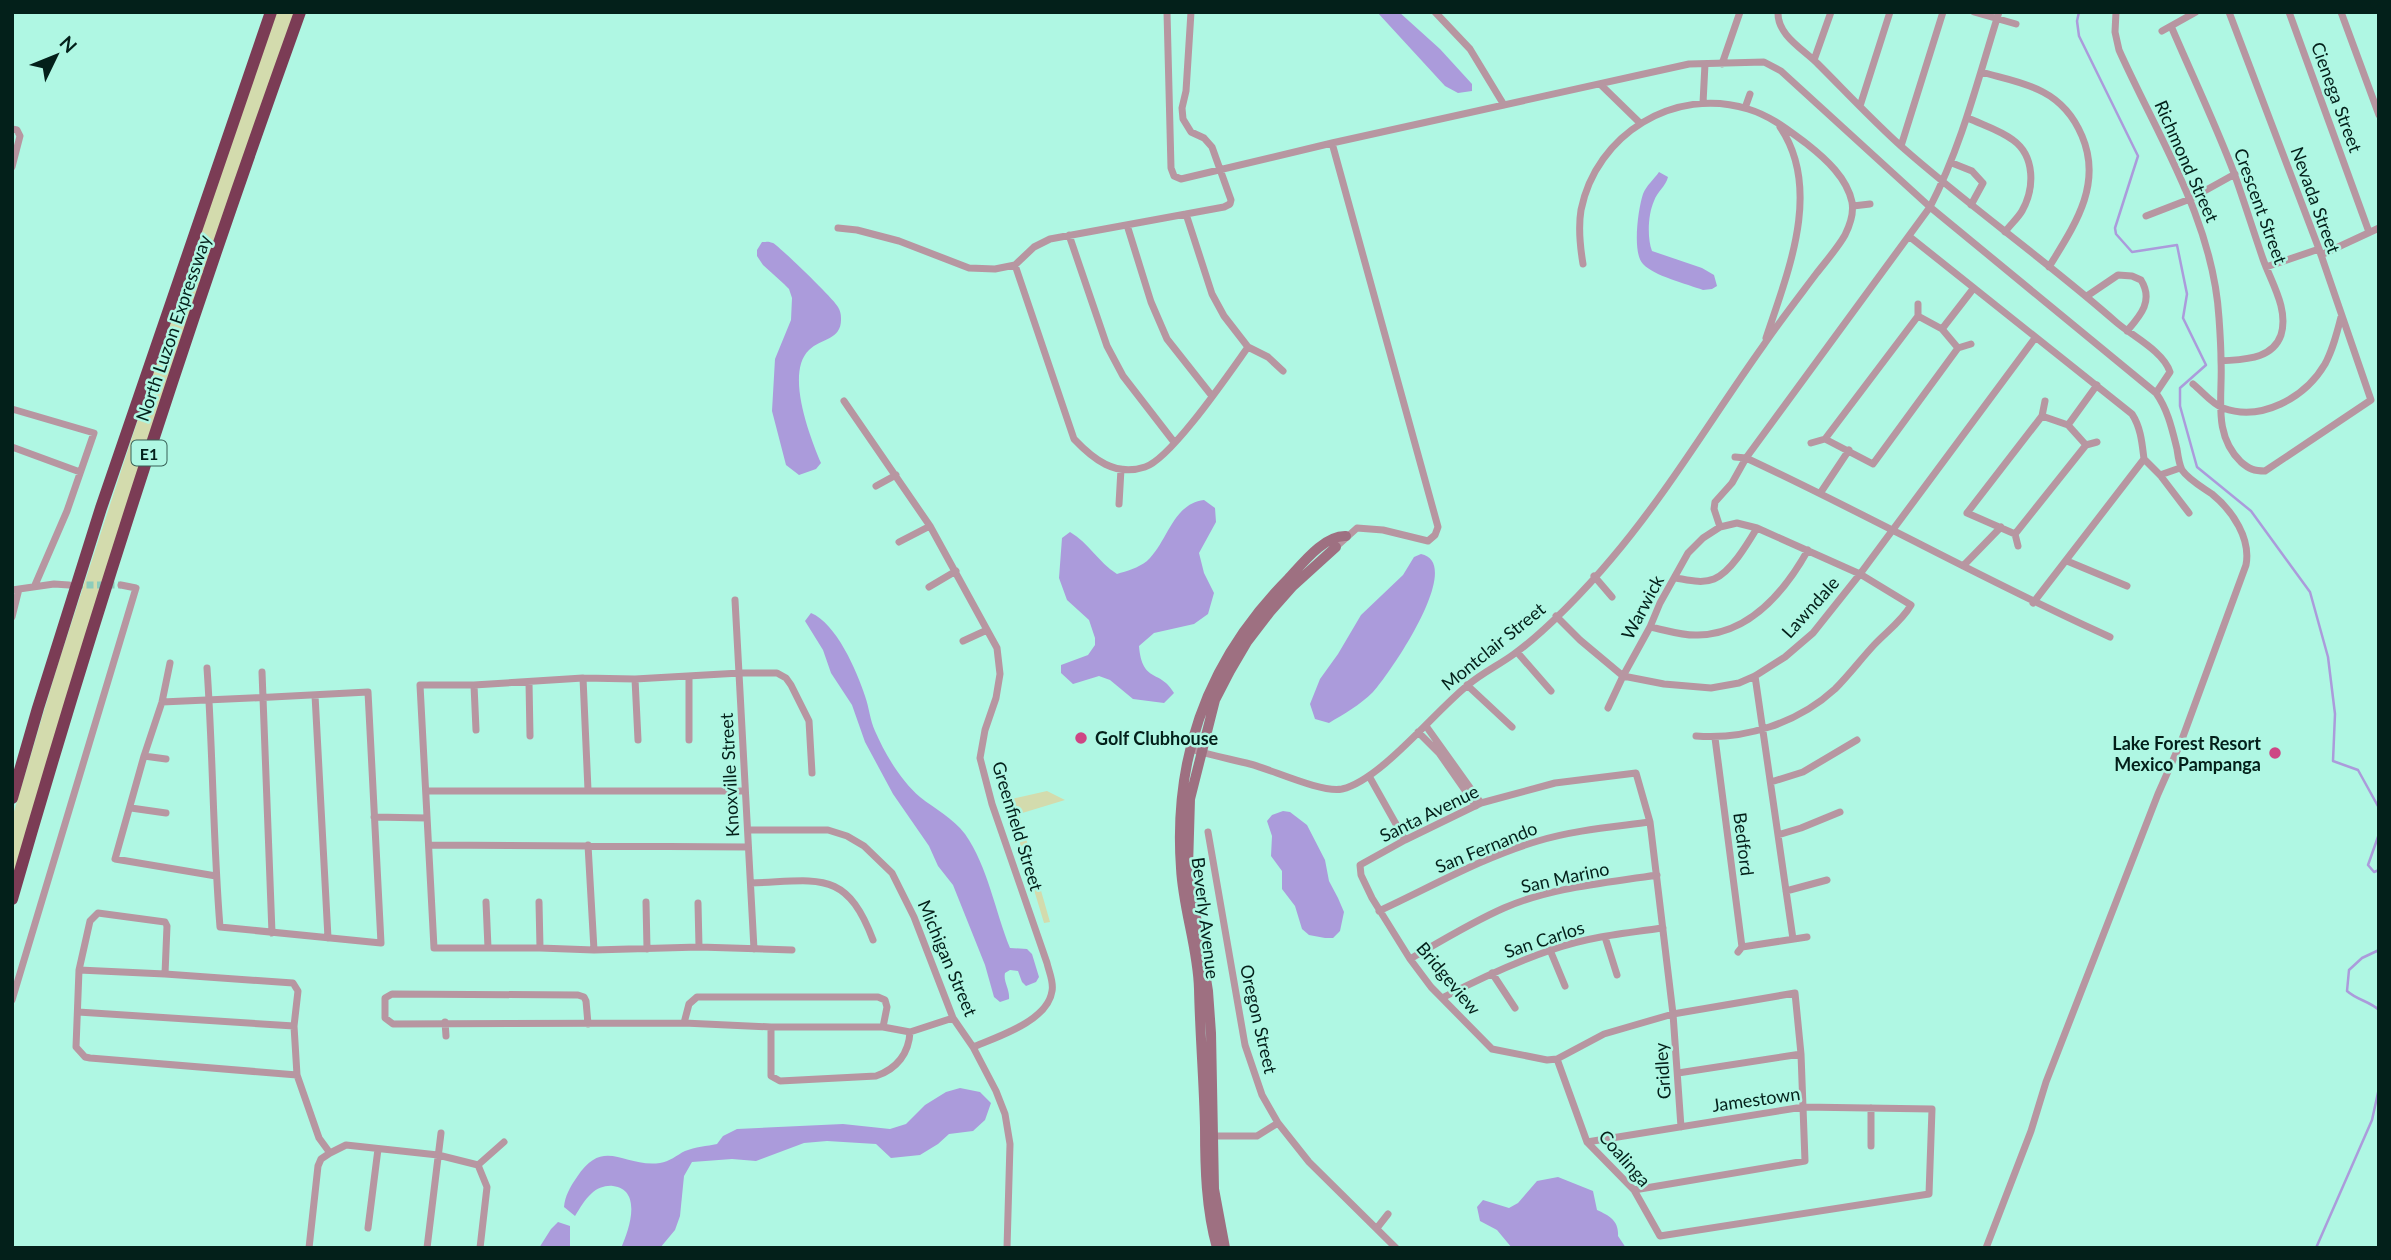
<svg xmlns="http://www.w3.org/2000/svg" width="2391" height="1260" viewBox="0 0 2391 1260" font-family="Lato,sans-serif">
<style>
.green{fill:#d3dbad}
.water{fill:#ab9bdb}
.lines{fill:none;stroke-linecap:round;stroke-linejoin:round}
.stream{stroke:#ab9bdb;stroke-width:2.5}
.street-tunnel{stroke:#8dccbb;stroke-width:7;stroke-dasharray:7 3.5;stroke-linecap:butt}
.street{stroke:#b796a1;stroke-width:7}
.secondary{stroke:#9e7081;stroke-width:10}
.highway{stroke:#7b3c55;stroke-width:12}
.poi-dot{fill:#ce4684;stroke:#aff7e3;stroke-width:2.5}
.labels{text-anchor:middle;dominant-baseline:central;stroke-width:5;stroke-linejoin:round;paint-order:stroke}
.shield{fill:#aff7e3;stroke:#376056;stroke-width:2}
.shield-label{font-size:16px;font-weight:bold;fill:#03201a}
.street-label{font-size:18px;fill:#03201a;stroke:#aff7e3}
.poi-label{font-size:18px;font-weight:bold;fill:#03201a;stroke:#aff7e3;text-anchor:start}
</style>
<rect width="100%" height="100%" fill="#aff7e3"/>
<path class="green" d="M277,12H294L12,879V818L58,664L214,187Z
M1047,791L1065,800L1019,814L1050,922L1044,923L1007,800Z"/>
<path class="water" d="M1377,12H1399L1440,49L1472,84V91L1458,93L1445,86Z
M1659,172L1668,177C1666,186 1657,192 1654,201C1648,214 1647,238 1652,251L1702,268L1714,275L1717,286L1712,289L1703,290C1687,284 1654,276 1643,264C1632,253 1638,209 1643,194C1646,186 1654,179 1659,172Z
M762,242C768,242 767,241 773,243C780,247 835,300 838,307C840,310 841,314 841,318C842,340 822,338 809,350C785,373 810,437 821,463L816,469L799,475L786,465L772,411L775,359L791,320L792,298L789,289L784,284L763,265L757,256V250Z
M1204,500L1215,508L1216,522L1199,553L1204,573L1214,593L1208,614L1194,624L1154,633L1139,646C1142,684 1161,669 1174,693L1164,703L1133,699L1110,680L1099,676L1073,684L1061,673V665L1088,655L1095,645V638L1089,620L1067,600L1059,578L1062,538L1070,532C1089,543 1098,562 1117,574C1127,571 1138,568 1147,561C1168,542 1172,504 1204,500Z
M1421,554C1466,563 1389,675 1373,692C1360,705 1344,714 1329,723L1315,719L1310,704L1320,679L1338,654L1361,615L1403,575L1414,557Z
M811,613C836,623 857,671 865,696C869,707 870,720 875,731C885,754 901,781 920,797C935,809 953,818 965,834C988,867 995,911 1010,948L1027,949L1032,954L1039,977L1036,982L1026,986L1022,982L1018,971L1010,970L1005,973C1003,982 1010,989 1009,999L1000,1002L994,997L985,965L953,885L938,866L929,846L893,794L865,742L852,705L831,673L823,650L805,621Z
M1283,811L1290,812L1307,825L1325,860L1329,881L1338,898L1344,912L1340,931L1333,938H1325L1309,935L1302,929L1295,906L1282,889V871L1271,856L1272,836L1267,821L1272,815Z
M960,1088L980,1092L991,1103L985,1120L973,1131L949,1134L938,1144L920,1155L891,1158L876,1144L827,1141L804,1143L756,1161L732,1159L692,1162L684,1176L680,1216L675,1230L660,1248H621C629,1230 643,1190 613,1186C606,1185 597,1188 592,1193C585,1199 580,1208 575,1216L564,1207C565,1196 570,1187 577,1177C604,1136 624,1168 660,1163C669,1162 677,1155 685,1151C695,1147 707,1146 717,1144L723,1136L737,1129L843,1124L890,1129L906,1124L925,1105L946,1092Z
M1558,1177L1593,1191L1597,1210C1610,1216 1619,1221 1618,1236L1626,1248H1512L1497,1230L1480,1221L1477,1207L1483,1200L1509,1208L1518,1203L1537,1181Z
M558,1222L570,1226V1248H539L551,1229Z"/>
<g class="lines">
<path class="stream" d="M2079,12L2077,21L2079,36L2138,156L2115,228L2116,234L2132,252L2177,245L2187,294L2183,318L2206,365L2180,388V406L2197,467L2251,511L2310,592L2328,657L2335,714L2333,761L2358,770L2379,808
M2379,834L2368,865L2374,872L2379,870
M2379,950L2362,958L2349,970L2347,991C2357,1000 2369,1001 2379,1010
M2316,1248L2372,1120L2379,1088"/>
<path class="street-tunnel" d="M76,585H121"/>
<path class="street" d="M1167,12L1171,168L1174,176L1181,179L1332,143L1689,64L1764,62L1781,71L1930,207L2156,393C2168,410 2172,429 2177,449C2178,456 2179,464 2182,470C2189,480 2202,487 2212,494C2233,511 2251,539 2246,565L2181,742L2158,794L2046,1082L2031,1131L1986,1248
M1435,12L1470,49L1504,105
M1778,12C1777,36 1805,50 1819,65C1846,92 1873,121 1902,147C1971,208 2047,261 2116,322C2132,336 2163,351 2170,372L2156,393
M1974,12L2016,24
M2116,12L2115,32L2119,50C2158,137 2213,220 2219,318C2220,332 2221,347 2221,361C2223,396 2212,434 2241,462C2249,469 2254,471 2265,471L2371,400L2319,249L2229,12
M2289,12L2369,232
M2341,12L2379,115
M2171,26C2192,75 2215,123 2234,173C2244,201 2253,230 2263,259C2271,282 2289,309 2281,335C2272,360 2243,359 2222,361
M2162,31L2196,12
M1814,60L1831,12
M1722,64L1740,12
M1981,72C2002,78 2025,82 2043,92C2062,102 2074,117 2082,136C2103,185 2074,226 2049,267
M1600,84L1640,123
M1703,103L1705,64
M1860,106L1890,12
M1745,108L1750,94
M1968,118C1983,125 2000,130 2013,140C2035,156 2035,188 2022,211C2018,218 2010,225 2005,232
M12,129L17,130L20,136L12,167
M1332,143L1438,527L1435,535L1428,541L1383,530L1357,528L1336,547
M1901,146L1943,12
M1952,163L1972,171L1983,183L1971,205
M1853,206L1870,204
M1186,214L1224,207L1230,204L1231,200L1212,147L1204,138L1191,132L1183,119L1182,108L1186,91L1191,12
M2146,216L2190,199L2235,174
M1127,225L1151,302L1167,339L1212,396
M838,228L857,230L899,241L969,268L995,269L1015,265
M1069,235L1107,346L1123,376L1174,442
M1910,237L2132,414C2141,428 2142,443 2144,459L2160,475L2189,513
M2321,255L2379,228
M2266,267L2319,249
M2087,296L2118,275L2132,276L2141,280C2154,301 2140,316 2127,331
M1918,304V316
M1918,316L1942,329L1958,348L1873,464L1825,439Z
M1942,329L1973,289
M1766,338C1787,274 1823,190 1780,127
M1248,347C1230,372 1171,459 1145,467C1115,477 1093,459 1074,439L1015,265L1034,247L1050,239L1186,214L1212,294L1224,316L1248,347L1268,357L1283,371
M1958,348L1971,344
M2193,384C2202,391 2212,404 2223,408C2261,422 2305,398 2325,364C2333,349 2337,333 2341,317
M844,401L930,526L997,648L1000,674L996,698L985,730L980,758L992,804L1047,963C1049,972 1054,982 1052,991C1048,1021 997,1037 973,1047
M12,409L94,433L67,511L35,585
M2042,416L2068,425L2086,445L2015,534L1967,513Z
M2042,416L2045,401
M2068,425L2097,385
M1811,443L1825,439
M2086,445L2097,442
M12,447L80,472
M1735,457L1746,458C1869,515 1987,582 2110,637
M2160,475L2180,468
M876,486L896,475
M1821,492L1849,450
M1119,504L1121,469
M1720,527L1714,509L1715,502L1732,483L1746,458L1930,207C1962,145 1978,79 1999,12
M2015,534L2018,546
M899,542L930,526
M2067,561L2127,586
M1964,565L2001,527
M1594,576L1612,597
M1676,578C1688,580 1702,584 1714,579C1731,572 1748,543 1757,528
M929,587L956,571
M12,590L54,584L69,585
M735,600L754,949
M2033,603L2144,459
M1556,616L1580,640L1623,676L1664,684L1711,688L1739,683L1755,676L1785,657L1813,633L1860,574L2035,338
M12,617L19,589
M1650,627C1666,630 1682,636 1698,635C1749,634 1785,591 1808,550
M963,641L987,630
M1517,652L1551,691
M170,663L162,702L144,756L115,859L216,876
M262,672L272,933
M689,676V740
M1755,676L1793,939
M583,678L588,790
M635,679L638,740
M529,682L530,736
M474,685L476,730
M1467,685L1512,727
M315,695L328,938
M162,702C231,699 299,696 368,692L381,943L220,927C213,841 213,754 207,668
M1608,708L1623,676L1650,627L1660,603L1688,553L1703,538L1720,527L1737,523L1757,528L1860,574L1911,605C1902,621 1886,632 1874,645C1861,659 1849,675 1835,689C1798,723 1745,740 1696,736
M1426,726L1481,803
M1418,732L1439,753L1476,806
M1715,738L1742,947L1738,952
M1190,749C1210,755 1230,759 1250,764C1273,770 1321,793 1342,789C1381,780 1435,711 1468,685C1482,673 1499,665 1514,654C1545,632 1587,588 1612,558C1668,492 1713,416 1763,346C1780,321 1798,298 1816,274C1826,261 1837,249 1845,235C1850,225 1854,213 1852,202C1847,178 1826,159 1807,144C1788,130 1771,116 1748,109C1675,86 1596,134 1581,210C1578,228 1580,246 1583,264
M144,756L166,759
M1369,776L1405,840
M1771,782L1803,772L1857,740
M426,791H745
M131,808L166,813
M374,817L427,818
M748,830H828L847,836L864,846L892,873L914,917L953,1018L973,1047L996,1091L1005,1114L1010,1144L1007,1248
M1208,832L1245,1045L1262,1095L1278,1123L1309,1162L1396,1248
M1778,835L1801,828L1840,812
M429,845L748,847
M588,845L594,950
M751,883C818,881 846,868 873,940
M1786,891L1827,880
M486,902L488,948
M539,902L540,948
M646,902L647,949
M698,903L699,947
M1379,911C1431,887 1483,857 1538,841C1574,830 1613,827 1650,822
M1605,937L1617,975
M1742,947L1807,937
M792,950L699,947L594,950L540,948H434L420,685H474L583,678L635,679L740,673H777L786,678L791,685L809,721L812,773
M1550,950L1565,986
M1410,959C1441,941 1472,922 1504,908C1552,887 1606,883 1657,875
M79,970L165,974L293,983L298,991L294,1026L297,1075L319,1138L330,1153
M1492,973L1515,1008
M165,974L167,926L165,922L98,913L90,921L79,970L76,1047L85,1057L90,1058L297,1075
M1442,998C1477,980 1513,963 1551,950C1587,937 1625,933 1663,928
M12,1000L136,588L121,585
M78,1012L294,1026
M445,1022L446,1036
M684,1023L689,1004L697,997H878L885,1000L887,1007L883,1027
M588,1024L586,1001L584,997L578,995L392,994L385,998V1018L393,1024L684,1023L771,1027H883L910,1032L953,1018
M771,1027V1076L780,1081L876,1076C897,1069 909,1053 910,1032
M1557,1059L1587,1142L1634,1190L1660,1236L1929,1194L1932,1109L1803,1107L1587,1142
M1678,1073L1801,1054
M1209,1136H1257L1278,1123
M1871,1146V1108
M478,1165L504,1142
M1634,1190L1805,1161L1801,1054L1795,993L1673,1014L1604,1034L1557,1059L1547,1060L1492,1049L1431,987L1410,959L1372,898L1361,875L1360,865L1405,840L1481,803L1555,783L1636,773L1650,822L1673,1014L1681,1127
M368,1228L378,1149
M1377,1228L1388,1214
M309,1248L318,1166L321,1159L330,1153L346,1145L438,1155L478,1165L487,1187L480,1248
M427,1248L441,1133"/>
<path class="secondary" d="M1217,1248C1206,1209 1205,1167 1205,1127C1204,1081 1200,1035 1199,989C1198,948 1183,909 1181,868C1173,756 1209,659 1288,579C1302,564 1324,535 1346,536
M1225,1248L1214,1189L1211,1033L1208,991L1188,867L1190,799L1215,700L1230,671L1247,642L1270,612L1293,586L1336,547"/>
<path class="highway" d="M12,798L38,708L101,508L271,12
M12,899C98,600 195,304 300,12"/>
</g>
<g class="poi-dot">
<circle cx="1081" cy="738" r="7"/>
<circle cx="2275" cy="753" r="7"/>
</g>
<g class="labels">
<rect class="shield" x="131.5" y="440.5" width="35" height="25" rx="5"/>
<g class="shield-label">
<text x="149" y="453">E1</text>
</g>
<g class="street-label">
<text transform="translate(2337 97) rotate(70)">Cienega Street</text>
<text transform="translate(2187 161) rotate(66)">Richmond Street</text>
<text transform="translate(2316 200) rotate(70)">Nevada Street</text>
<text transform="translate(2261 206) rotate(70)">Crescent Street</text>
<text transform="translate(173 328) rotate(-71)">North Luzon Expressway</text>
<text transform="translate(1642 607) rotate(-62)">Warwick</text>
<text transform="translate(1810 607) rotate(-48)">Lawndale</text>
<text transform="translate(1493 646) rotate(-39)">Montclair Street</text>
<text transform="translate(729 775) rotate(-93)">Knoxville Street</text>
<text transform="translate(1429 813) rotate(-26)">Santa Avenue</text>
<text transform="translate(1018 826) rotate(73)">Greenfield Street</text>
<text transform="translate(1744 844) rotate(83)">Bedford</text>
<text transform="translate(1486 847) rotate(-22)">San Fernando</text>
<text transform="translate(1565 877) rotate(-12)">San Marino</text>
<text transform="translate(1206 918) rotate(83)">Beverly Avenue</text>
<text transform="translate(1544 939) rotate(-18)">San Carlos</text>
<text transform="translate(948 958) rotate(67)">Michigan Street</text>
<text transform="translate(1449 978) rotate(50)">Bridgeview</text>
<text transform="translate(1259 1019) rotate(77)">Oregon Street</text>
<text transform="translate(1662 1071) rotate(-94)">Gridley</text>
<text transform="translate(1756 1099) rotate(-8)">Jamestown</text>
<text transform="translate(1625 1158) rotate(49)">Coalinga</text>
</g>
<g class="poi-label">
<text x="1095" y="738">Golf Clubhouse</text>
<text x="2261" y="743" text-anchor="end">Lake Forest Resort<tspan x="2261" dy="21">Mexico Pampanga</tspan></text>
</g>
</g>
<rect width="2391" height="1260" fill="none" stroke="#03201a" stroke-width="28"/>
<g transform="translate(56 56) rotate(47)" stroke="#aff7e3" stroke-width="5" paint-order="stroke">
<path d="M0-5L12 26L0 18L-12 26Z" fill="#03201a"/>
<text y="-10" font-size="19" font-weight="bold" text-anchor="middle" fill="#03201a">N</text>
</g>
</svg>
